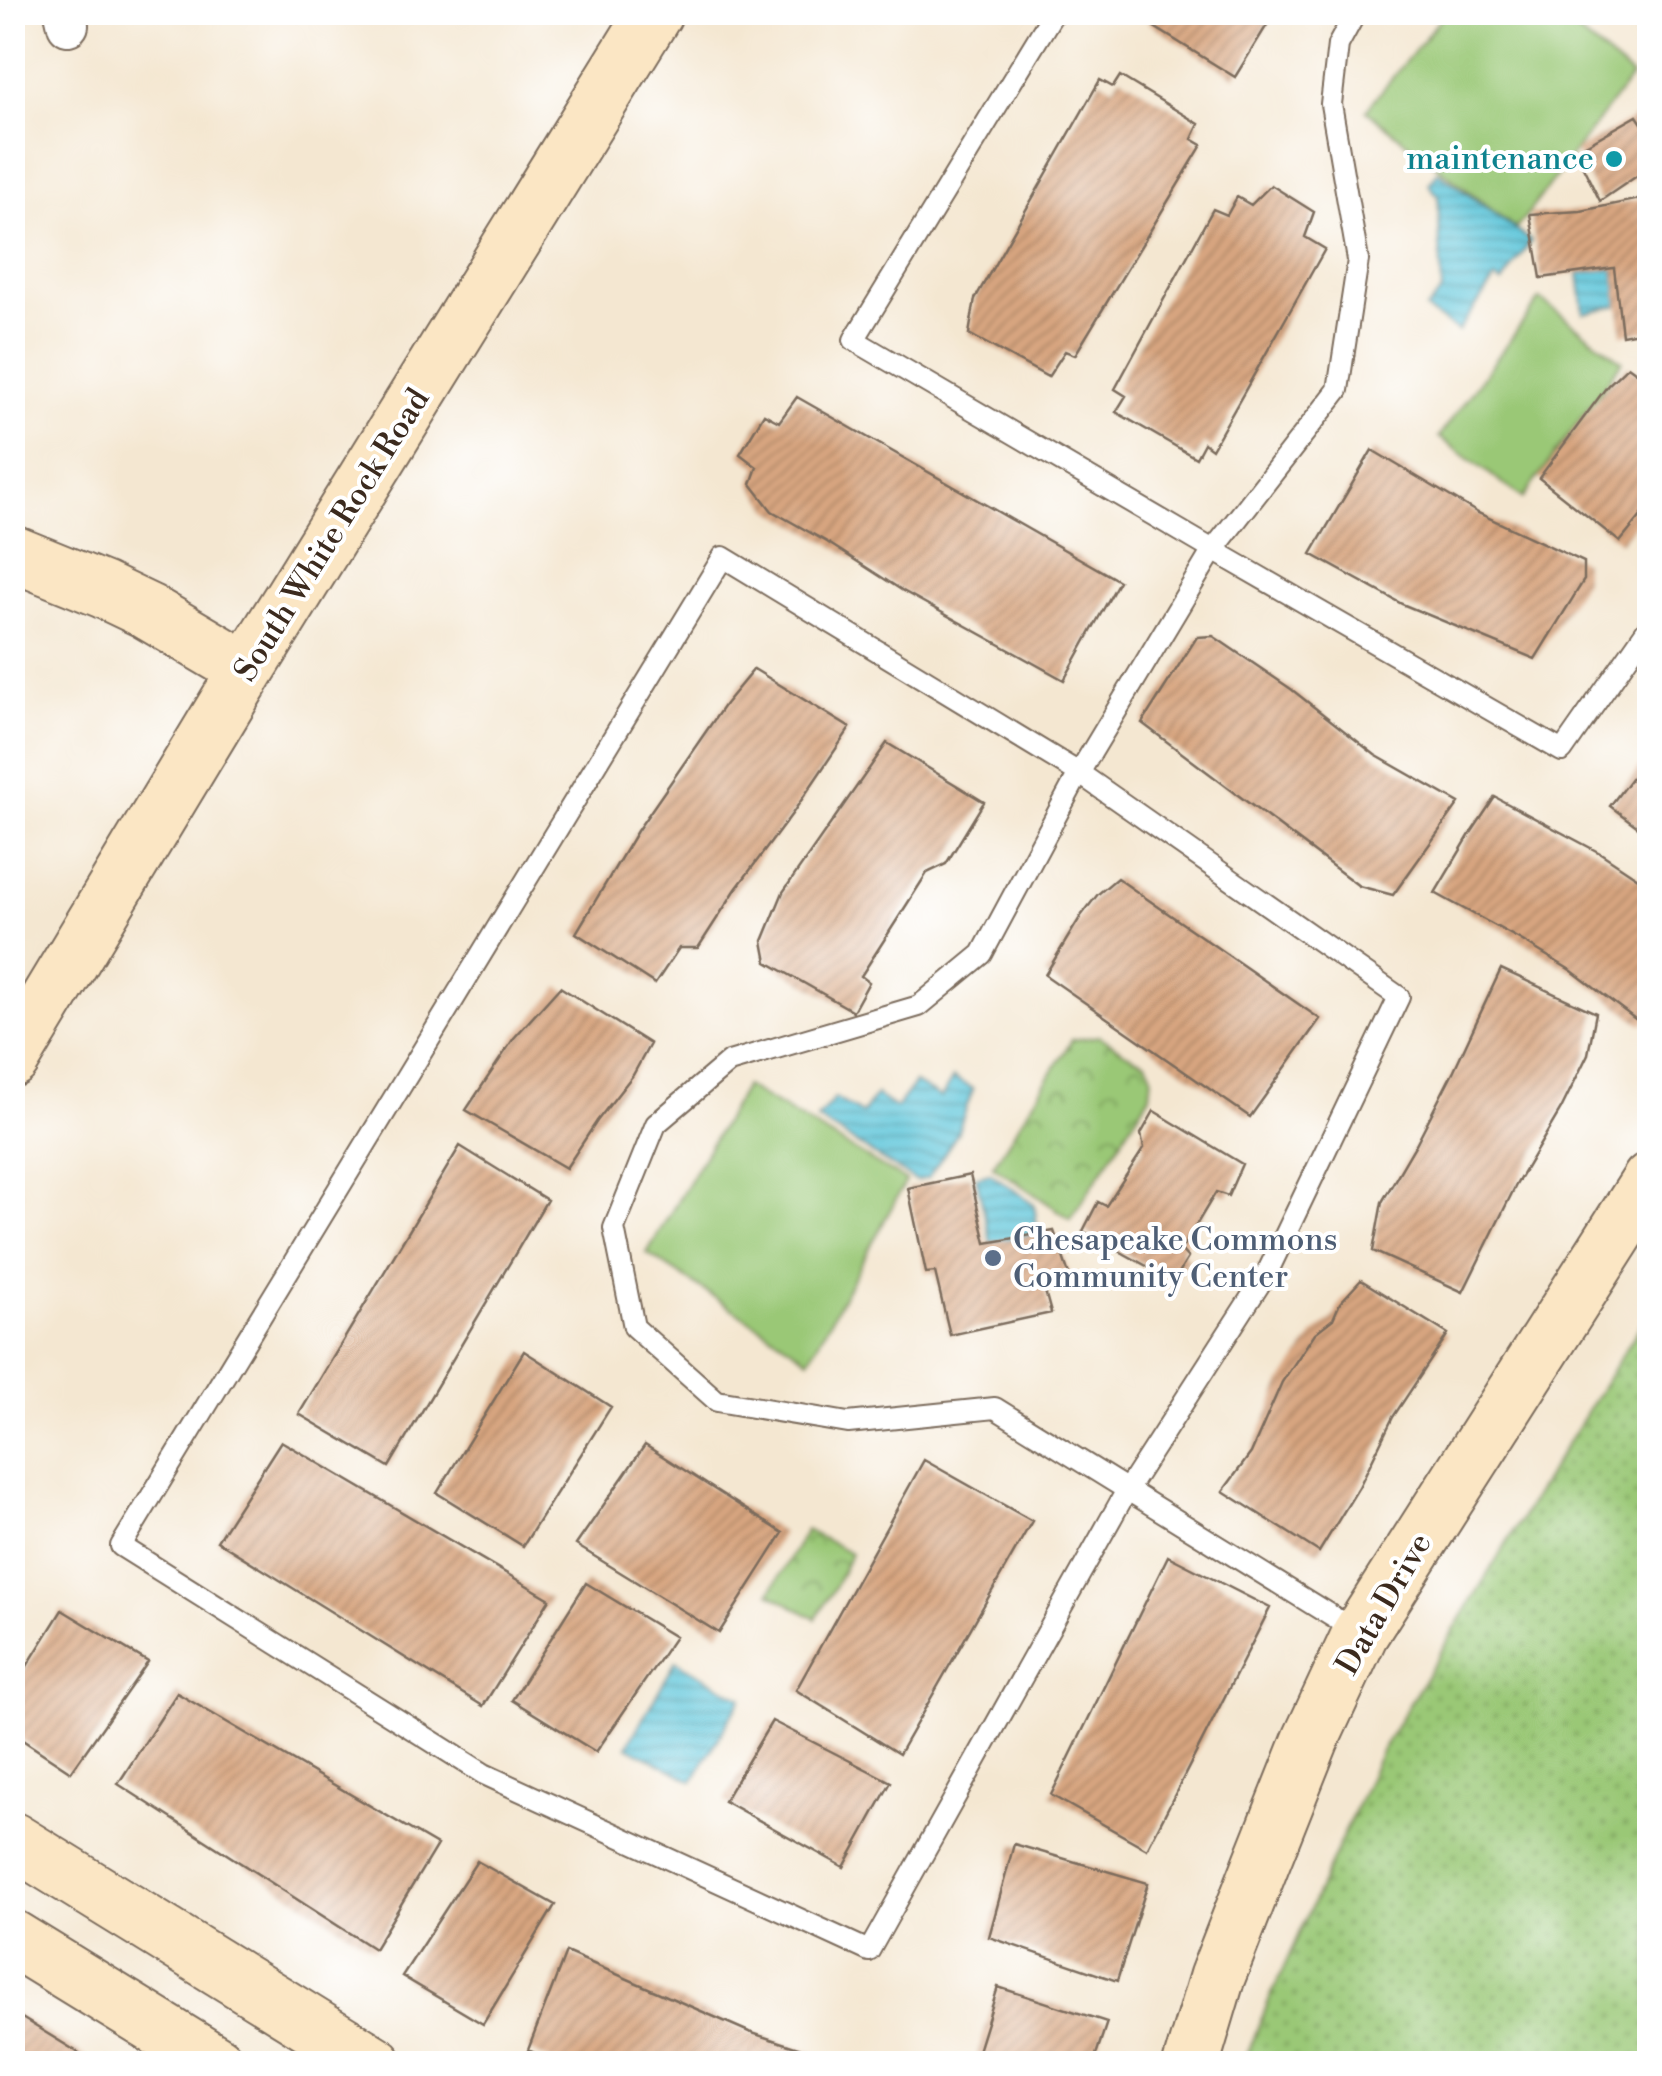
<svg xmlns="http://www.w3.org/2000/svg" width="1662" height="2076" viewBox="0 0 1662 2076" font-family="'Libre Bodoni',serif">
<style>
.grass{fill:url(#grass-dots);stroke:#6a794a;stroke-width:2.5}
.park{fill:url(#park-crowns);stroke:#6a794a;stroke-width:2.5}
.garden{fill:#9ac876;stroke:#6a794a;stroke-width:2.5}
.water{fill:url(#water-rules);stroke:#4c787c;stroke-width:2.5}
.building{fill:url(#building-hatch)}
.lines{fill:none;stroke-linecap:round;stroke-linejoin:round}
.lane-casing{stroke:#7c6c5d;stroke-width:24}
.street-casing{stroke:#7c6c5d;stroke-width:44}
.secondary-casing{stroke:#7c6c5d;stroke-width:59}
.lane{stroke:#fff;stroke-width:20}
.street{stroke:#fff;stroke-width:40}
.secondary{stroke:#fbe6c4;stroke-width:55}
.culture-dot{fill:#0f9aa8;stroke:#fff;stroke-width:4}
.service-dot{fill:#5c6f8a;stroke:#fff;stroke-width:4}
.labels{text-anchor:middle;dominant-baseline:central;stroke-width:8;stroke-linejoin:round;paint-order:stroke}
.culture-label{font-size:32px;fill:#0d838f;stroke:#fff;text-anchor:end}
.street-label{font-size:32px;fill:#3b2a1e;stroke:#fff}
.service-label{font-size:32px;fill:#4e5e75;stroke:#fff;text-anchor:start}
</style>
<defs>
<pattern id="grass-dots" width="8" height="8" patternUnits="userSpaceOnUse" patternTransform="scale(2.5)"><rect width="8" height="8" fill="#9ac876"/><path d="M2 2h.1M6 6h.1" fill="none" stroke="#7fa360" stroke-width="1.8" stroke-linecap="round"/></pattern>
<pattern id="park-crowns" width="20" height="18" patternUnits="userSpaceOnUse" patternTransform="scale(2.5)"><rect width="20" height="18" fill="#9ac876"/><path d="M2 6a3 3 0 1 1 6 0M12 15a3 3 0 1 1 6 0" fill="none" stroke="#7fa360"/></pattern>
<pattern id="water-rules" width="6" height="5" patternUnits="userSpaceOnUse" patternTransform="scale(2.5)"><rect width="6" height="5" fill="#5ec6da"/><path d="M0 2.5h6" fill="none" stroke="#4fa1b0"/></pattern>
<pattern id="building-hatch" width="6" height="6" patternUnits="userSpaceOnUse" patternTransform="scale(2.5)"><rect width="6" height="6" fill="#d8a680"/><path d="M-1 1l2-2M0 6l6-6M5 7l2-2" fill="none" stroke="#b08768"/></pattern>
</defs>
<rect width="100%" height="100%" fill="#fff"/>
<filter id="ink" filterUnits="userSpaceOnUse"><feTurbulence type="fractalNoise" baseFrequency=".01" numOctaves="2"/><feDisplacementMap in="SourceGraphic" scale="20" xChannelSelector="R" yChannelSelector="G"/><feConvolveMatrix kernelMatrix="1 2 1 2 8 2 1 2 1" color-interpolation-filters="sRGB"/></filter>
<filter id="wash" filterUnits="userSpaceOnUse"><feTurbulence type="fractalNoise" baseFrequency=".0048" numOctaves="4" result="noise"/><feDisplacementMap in="SourceGraphic" scale="40" xChannelSelector="R" yChannelSelector="G"/><feGaussianBlur stdDeviation="2.25" result="paint"/><feColorMatrix in="noise" values="0 0 0 0 0 0 0 0 0 0 0 0 0 0 0 0 0 1.4 0 .05"/><feComposite in="paint" operator="in"/></filter>
<g filter="url(#wash)">
<rect width="100%" height="100%" fill="#f4e7d1"/>
<path class="grass" d="M1649,1312V2063H1244L1268,2003L1381,1751L1550,1471Z"/>
<path class="park" d="M1099,1036L1133,1057L1146,1062L1152,1075L1150,1095L1071,1219L993,1166L1072,1040Z
M806,1530L851,1553L835,1586L816,1619L770,1593Z"/>
<path class="garden" d="M1445,13H1554L1632,76L1516,229L1366,110Z
M1540,299L1622,361L1523,498L1439,437Z
M745,1086L906,1181L809,1359L647,1253Z"/>
<path class="water" d="M1438,172L1531,241L1502,283L1495,279L1458,331L1426,310L1442,291L1438,196L1429,184Z
M1614,268L1619,305L1584,313L1579,273Z
M953,1078L973,1089L957,1134L928,1178L916,1181L817,1119L835,1098L862,1114L876,1095L896,1108L915,1083L941,1098Z
M990,1173L1034,1204L1038,1234L991,1243L976,1177Z
M676,1661L742,1698L693,1781L627,1746Z"/>
<g id="blocks">
<path class="building" d="M1155,12H1275L1235,77L1148,23Z
M1120,76L1199,124L1192,139L1202,145L1075,355L1065,351L1048,377L969,334L975,299L1100,80L1113,87Z
M1637,116L1650,135V167L1600,201L1575,151Z
M1271,185L1314,212L1305,237L1325,249L1212,449L1204,443L1196,458L1116,412L1126,396L1115,389L1213,209L1227,215L1237,197L1251,205Z
M1650,197V330L1622,335L1614,268L1541,278L1530,214L1581,211Z
M1628,366L1650,382V505L1620,542L1539,478L1608,385Z
M797,397L1119,581L1064,680L903,591L827,542L772,511L751,484L757,467L740,454L764,414L779,422Z
M1372,450L1478,513L1584,562V580L1535,659L1402,604L1311,554Z
M1213,636L1291,689L1375,755L1459,803L1393,895L1359,886L1142,723L1197,637Z
M754,669L850,728L792,814L736,889L698,948H679L655,984L576,933L637,831L725,704Z
M887,743L984,802L946,864L927,873L861,976L869,982L853,1011L767,962L763,941L783,892Z
M1650,753V836L1610,806Z
M1495,797L1602,854L1650,886V1015L1643,1025L1572,971L1521,940L1435,893L1469,836Z
M1117,878L1320,1019L1250,1117L1045,975L1081,916L1098,894Z
M1501,969L1596,1013L1588,1054L1561,1109L1516,1185L1463,1292L1373,1251L1382,1202L1416,1144L1454,1070Z
M560,987L650,1044L633,1075L597,1121L566,1168L466,1110L514,1038Z
M1154,1111L1242,1164L1228,1196L1216,1192L1181,1250L1188,1258L1174,1281L1083,1231L1098,1202L1106,1206L1144,1148L1141,1134Z
M460,1146L547,1200L389,1467L299,1414Z
M970,1175L986,1243L1054,1231L1070,1277L1043,1284L1051,1313L950,1335L935,1272L926,1273L908,1188Z
M1361,1280L1448,1334L1393,1417L1359,1487L1319,1552L1223,1491L1251,1453L1282,1382L1315,1333L1333,1319L1340,1303Z
M524,1351L611,1407L523,1546L437,1493Z
M281,1441L550,1599L483,1706L217,1541Z
M645,1445L783,1533L719,1633L576,1545Z
M924,1460L1032,1521L899,1754L796,1690Z
M1168,1556L1270,1608L1147,1849L1051,1795Z
M586,1583L675,1637L596,1752L512,1700Z
M62,1610L148,1662L71,1772L12,1733V1690Z
M177,1693L437,1845L374,1949L118,1784Z
M772,1721L891,1782L844,1867L724,1801Z
M1014,1844L1148,1883L1117,1981L989,1937Z
M477,1861L555,1905L483,2024L402,1976Z
M566,1952L749,2032L847,2064H558L528,2050Z
M998,1987L1107,2022L1093,2064H974Z
M12,2012L97,2064H12Z"/>
</g>
</g>
<g filter="url(#ink)">
<use href="#blocks" fill-opacity="0" stroke="#7c6c5d" stroke-width="2.5"/>
<g class="lines">
<g class="lane-casing">
<path id="lane" d="M1054,12L854,340L1213,550L1562,751L1650,625
M1356,12L1338,45L1331,104L1358,260L1338,390L1213,550L1079,773L982,954L919,1006L729,1062L656,1124L614,1228L634,1327L717,1401L848,1423L995,1408L1359,1633
M723,557L1079,773L1399,997L1268,1271L1127,1490L869,1951L484,1774L121,1546Z"/>
</g>
<g class="street-casing">
<path id="street" d="M65,12L68,25"/>
</g>
<g class="secondary-casing">
<path id="secondary" d="M12,553L103,590L147,611L247,670
M12,1059L247,670L655,12
M12,1840L375,2064
M12,1938L217,2064
M1191,2064L1217,1977L1262,1862L1311,1739L1360,1634L1650,1180"/>
</g>
<use href="#lane" class="lane"/>
<use href="#street" class="street"/>
<use href="#secondary" class="secondary"/>
</g>
</g>
<circle class="culture-dot" cx="1614" cy="159" r="10"/>
<circle class="service-dot" cx="993" cy="1258" r="10"/>
<g class="labels">
<g class="culture-label">
<text x="1594" y="159">maintenance</text>
</g>
<g class="street-label">
<text transform="translate(332 535) rotate(-58)">South White Rock Road</text>
<text transform="translate(1384 1604) rotate(-60)">Data Drive</text>
</g>
<g class="service-label">
<text x="1013" y="1240">Chesapeake Commons<tspan x="1013" dy="37">Community Center</tspan></text>
</g>
</g>
<rect width="1662" height="2076" fill="none" stroke="#fff" stroke-width="50"/>
</svg>
